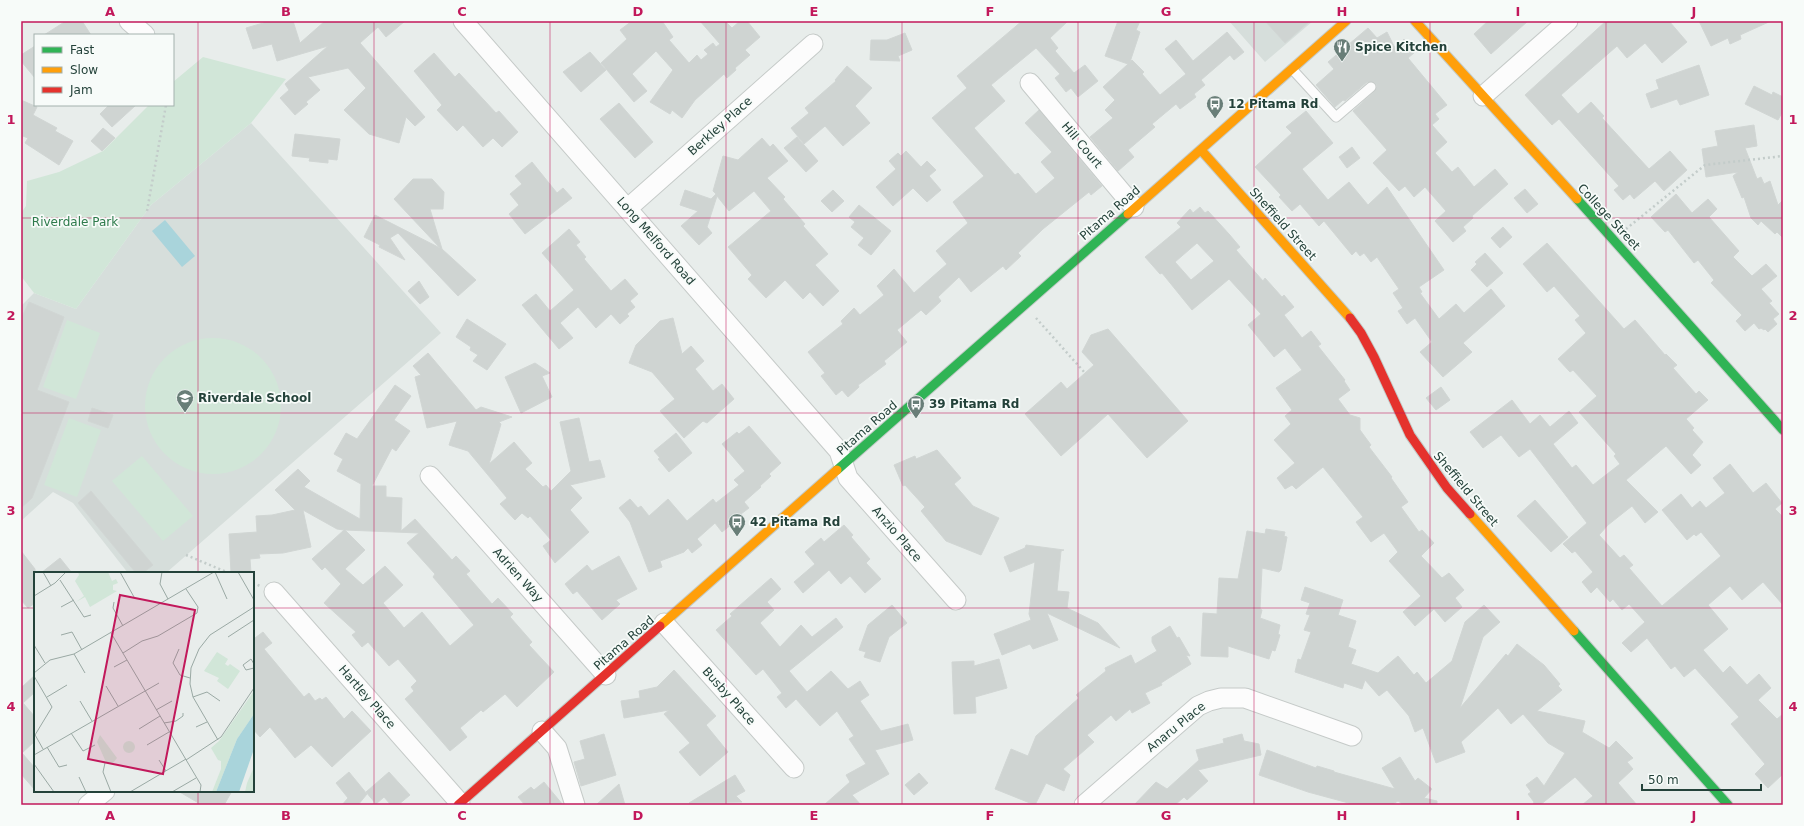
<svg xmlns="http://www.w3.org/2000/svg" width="1804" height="826" viewBox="0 0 1804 826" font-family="'DejaVu Sans',sans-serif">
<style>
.built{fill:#d6dedb}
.green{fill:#d1e6d8}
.water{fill:#a9d4db}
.building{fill:#cfd4d2;stroke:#d1d6d4;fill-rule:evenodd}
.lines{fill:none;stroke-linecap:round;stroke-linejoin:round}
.lane-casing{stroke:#c5cac8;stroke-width:11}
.street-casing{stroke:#c5cac8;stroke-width:21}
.fast-casing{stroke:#c3cbc8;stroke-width:11}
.slow-casing{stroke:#c3cbc8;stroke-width:11}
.jam-casing{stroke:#c3cbc8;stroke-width:11}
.path{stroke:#c3ccca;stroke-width:2.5;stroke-dasharray:2 3;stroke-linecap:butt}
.lane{stroke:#fcfcfc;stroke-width:9}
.street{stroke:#fcfcfc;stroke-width:19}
.fast{stroke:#30b455;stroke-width:9}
.slow{stroke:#ff9f0a;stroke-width:9}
.jam{stroke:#e5322d;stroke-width:9}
.grid{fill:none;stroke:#c2185b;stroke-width:1;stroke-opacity:0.55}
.labels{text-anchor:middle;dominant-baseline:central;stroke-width:3.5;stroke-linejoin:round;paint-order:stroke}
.poi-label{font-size:12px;font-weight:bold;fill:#24423a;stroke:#f7fbf9;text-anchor:start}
.street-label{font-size:12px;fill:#24423a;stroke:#f7fbf9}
.park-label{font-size:12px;fill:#2d7a4b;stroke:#f7fbf9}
.inset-road{fill:none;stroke:#9aa9a4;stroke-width:1}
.view{fill:#c2185b;fill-opacity:0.15;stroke:#c2185b;stroke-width:2}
.inset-edge{fill:none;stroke:#24423a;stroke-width:2}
.neatline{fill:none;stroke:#c2185b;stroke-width:1.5}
.grid-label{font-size:13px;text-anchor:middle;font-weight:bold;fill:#c2185b}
</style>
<rect width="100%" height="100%" fill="#e8edeb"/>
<path class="built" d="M1229,21H1313L1265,62Z
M251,123L441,333L166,573H128L73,503L53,492L21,521V306L34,293L76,309L151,205Z"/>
<path class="green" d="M203,57L286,79L251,123L151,205L76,309L34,293L21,276V213L26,206L27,181L59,172L103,151L149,105H173V82Z
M67,320L100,333L76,399L43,387Z
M145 406a68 68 0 1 1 136 0a68 68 0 1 1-136 0Z
M69,418L101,430L77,497L44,485Z
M142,456L193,516L163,541L112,481Z"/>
<path class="water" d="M165,220L195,256L182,267L152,231Z"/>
<path class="building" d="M66,21H82L91,35H44Z
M270,21H293L300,43L325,21H405L386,37L378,27L360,43L425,117L415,126L406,117L399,143L369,134L344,110L366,88L348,68L308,77L320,90L306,102L308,104L295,115L280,98L289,90L285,84L328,46L277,61L272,44L253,49L246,28Z
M632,21H662L673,37L669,40L689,63L697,55L701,60L708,54L704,50L713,43L716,47L720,44L700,21H725L732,28L740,21H747L760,37L745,50L750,55L735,68L736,70L727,78L724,74L695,100L682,118L672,110L670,114L650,102L673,70L656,51L632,74L647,91L634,102L601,63L627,39L620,30Z
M1022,21H1068L1050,38L1058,48L1055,51L1074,73L1085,65L1098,81L1078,97L1071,88L1066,92L1055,78L1060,74L1036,48L991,85L1005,101L974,128L1015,175L1018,173L1036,194L1055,178L1041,162L1052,152L1025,123L1039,110L1102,186L1091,195L1089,192L1043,229L1018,253L1021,256L1006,270L1003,266L971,292L959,277L938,297L941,301L926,315L921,310L897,330L907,342L884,361L886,364L861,383L858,385L859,387L848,397L842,390L836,395L821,376L825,373L808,352L843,324L841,321L854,308L860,315L884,295L877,286L894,269L914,293L947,264L936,251L968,223L953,202L984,176L932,118L967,88L957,76Z
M1118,21H1140L1136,30L1140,32L1130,62L1132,60L1144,72L1142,74L1160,95L1186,74L1165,49L1176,40L1193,61L1227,32L1244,52L1234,60L1230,55L1201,80L1205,85L1194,94L1196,97L1180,109L1176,104L1152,124L1155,127L1128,150L1134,157L1118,171L1090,137L1113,118L1105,110L1115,100L1103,87L1128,64L1105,56Z
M1265,21H1310L1285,43Z
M1488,21H1528L1491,54L1474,34Z
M1606,21H1669L1687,42L1662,63L1645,43L1627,58L1617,46L1561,95L1578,114L1591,102L1604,116L1602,118L1649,169L1670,151L1687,170L1664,191L1655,181L1634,199L1630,194L1623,200L1614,190L1619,186L1559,119L1552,125L1525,95Z
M1699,21H1771L1740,35L1741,39L1730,44L1728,38L1711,46Z
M1368,28L1377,38L1387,32L1395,48L1404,39L1415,52L1408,58L1447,105L1435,114L1439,119L1432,125L1447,142L1435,153L1452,172L1458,167L1474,187L1495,169L1508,184L1472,216L1473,218L1463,227L1466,231L1453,242L1435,221L1446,211L1425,187L1414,197L1405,186L1399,191L1373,163L1387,150L1353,111L1375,91L1377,86L1375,83L1367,82L1345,101L1343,100L1335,107L1316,85L1334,69L1328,62Z
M905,33L912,50L898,56L900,61L870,60L871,40H887Z
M35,46V78L21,61V55Z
M590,52L606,70L581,92L563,72Z
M434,53L455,77L459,73L496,113L499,111L518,132L502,147L493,138L483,147L463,125L457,131L437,110L442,105L414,71Z
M1699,65L1709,95L1680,105L1677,99L1651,108L1646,94L1659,89L1656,80Z
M847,66L872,88L855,106L870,123L843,146L825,126L804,144L791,128L809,113L805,108L836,81L835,80Z
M1754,86L1772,95L1773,92L1783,97V111L1778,120L1745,104Z
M21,100L37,107L33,115L57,128L55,131L73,141L59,165L25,143L28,138L23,136L21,141Z
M619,103L653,142L635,158L600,119Z
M109,105H136L112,127L100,114Z
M1306,111L1333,143L1302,169L1328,200L1349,182L1368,205L1387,187L1444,270L1419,287L1422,292L1420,293L1439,319L1456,304L1464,313L1491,289L1505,306L1463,343L1472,352L1443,377L1420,352L1432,342L1415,318L1407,324L1398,311L1403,308L1393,293L1399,289L1377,257L1371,262L1364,253L1360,256L1356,251L1352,255L1324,221L1319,226L1300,204L1292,211L1279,197L1281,195L1255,167L1292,133L1286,127Z
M1754,125L1757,146L1745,148L1757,179L1761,177L1764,184L1770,181L1778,205L1783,200V238L1777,232L1775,234L1761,221L1758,225L1751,218L1744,197L1742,198L1733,176L1738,172L1706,177L1702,149L1718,146L1715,131Z
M103,128L115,138L102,151L91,141Z
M295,134L340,139L337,160L328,159V163L309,161L310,158L292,156Z
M797,137L818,161L806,172L784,148Z
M762,138L770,147L773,144L788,161L767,178L785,197L783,199L805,224L803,226L828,254L815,265L839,291L823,306L810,292L803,299L785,280L766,298L748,279L752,275L728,247L771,211L754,191L729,211L717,196L707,227L712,233L699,245L681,226L698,211L680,205L685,190L711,199L716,194L713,191L723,156L738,160Z
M1352,147L1360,158L1347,168L1339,157Z
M906,151L921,167L927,161L936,170L929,176L941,190L927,202L913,188L893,206L876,187L896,169L889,161L898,153L901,156Z
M532,162L557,193L563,188L572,198L525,234L509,214L519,205L510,194L522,184L515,176Z
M413,179H432L444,192L443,209H430L442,249L476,280L458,296L398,233L390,238L405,260L379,247L380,245L364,237L375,215L440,248L394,199Z
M1525,189L1538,204L1527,213L1514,198Z
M833,190L844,201L832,212L821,201Z
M1676,194L1692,213L1708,199L1717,209L1709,217L1739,251L1733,257L1752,276L1766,264L1777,276L1761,289L1772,301L1769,303L1779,314L1773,319L1777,324L1768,332L1765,329L1764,330L1761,328L1759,329L1754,323L1745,331L1736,321L1742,315L1711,283L1714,280L1698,260L1694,263L1668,230L1665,232L1651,217Z
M859,205L891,231L871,255L858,245L864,238L851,227L855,222L849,217Z
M1200,207L1205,213L1208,211L1229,234L1240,247L1236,250L1263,281L1265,278L1282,297L1284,295L1294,307L1284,315L1302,338L1311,331L1321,344L1318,346L1345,380L1344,381L1350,390L1338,399L1350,415L1360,418V430L1371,445L1369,447L1392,477L1391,478L1408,502L1401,507L1419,532L1422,530L1434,543L1421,556L1442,578L1449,573L1464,590L1455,598L1462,607L1445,622L1434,609L1415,626L1403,612L1421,596L1389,561L1398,552L1384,533L1371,542L1356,522L1363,517L1323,467L1296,489L1292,485L1285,489L1277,478L1295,463L1274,440L1291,424L1285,416L1292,410L1276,388L1302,370L1285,348L1274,357L1248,325L1261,314L1229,279L1192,310L1162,273L1160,274L1145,257L1181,227L1177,223L1190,209L1193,213ZM1197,243L1214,261L1191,280L1175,262Z
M1503,227L1512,237L1500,248L1491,238Z
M569,229L580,242L576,245L586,257L584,259L611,291L625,279L638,294L630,301L635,307L627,314L629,316L620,324L611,314L596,328L578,307L560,323L573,338L559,349L522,305L536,294L550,311L574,290L542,253Z
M1547,243L1624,329L1635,320L1665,355L1666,354L1677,365L1673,368L1696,394L1699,391L1708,400L1686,419L1694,428L1692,430L1703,442L1692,455L1701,465L1691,474L1666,446L1626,480L1658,512L1645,523L1632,506L1608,525L1599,535L1620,558L1624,555L1633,565L1629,568L1662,606L1721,556L1701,532L1696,536L1694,534L1687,540L1662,510L1681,494L1692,508L1700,501L1706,508L1725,493L1713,478L1730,464L1753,493L1766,483L1782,503L1775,509L1783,517V605L1763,582L1742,600L1730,586L1708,605L1728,629L1703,650L1723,673L1730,666L1747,685L1759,674L1771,688L1758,700L1777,719L1783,714V774L1768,788L1755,774L1765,764L1731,724L1739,717L1695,668L1684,677L1675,666L1671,669L1647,638L1631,652L1622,643L1645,622L1629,604L1622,610L1613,599L1610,602L1597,587L1591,593L1582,582L1593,572L1575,551L1572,553L1563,544L1587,523L1530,449L1519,457L1501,435L1483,448L1470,432L1512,400L1530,424L1540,415L1550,427L1569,411L1578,423L1553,444L1572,468L1576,465L1593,485L1620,464L1614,456L1616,454L1579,412L1597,396L1573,370L1570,372L1558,359L1586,333L1575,320L1580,316L1554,286L1547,292L1523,264Z
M1485,253L1503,273L1487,287L1471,270L1477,264L1475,262Z
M419,281L429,297L420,304L408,291Z
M29,302L64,317L37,390L69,402L32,498L21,508V319Z
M673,318L682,354L691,346L704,361L695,369L713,391L722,384L734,399L707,423L703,421L684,438L660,411L675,399L652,372L629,363L636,345L660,321Z
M467,319L506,344L487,370L473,361L478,355L470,350L471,347L456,337Z
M1108,329L1188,421L1147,458L1108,414L1061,456L1025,414L1061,382L1067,389L1094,365L1082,352L1091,335Z
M428,353L476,410L481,407L512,417L499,422L501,424L489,464L514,442L532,463L525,469L543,487L546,485L551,491L571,471L560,422L579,418L589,462L600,460L605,477L570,485L582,498L570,510L589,532L555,563L543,546L551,540L530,516L528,518L522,513L515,520L500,504L507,498L468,451L449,445L457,421L427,428L415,377L421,375L413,366Z
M535,363L550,373L542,376L552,397L521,413L505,377Z
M395,385L411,396L394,420L410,431L396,451L392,448L372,486H386V497L402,498L401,531L415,519L452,560L456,556L470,571L466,574L492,604L498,598L513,614L510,617L532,642L529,645L554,672L517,707L505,694L483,712L481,710L460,728L467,737L450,751L405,699L414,691L411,687L417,681L398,659L389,666L368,642L362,647L352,635L356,632L324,603L341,584L325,567L322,570L312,559L344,530L337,529L303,510L311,547L283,553L259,554L260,558L250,559L251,573H231L229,534L257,532L256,516L272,515L295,510L275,490L298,469L310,481L304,487L360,519L361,484L337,471L343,459L334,454L346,433L357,439ZM345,530L419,533L407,543L435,574L433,577L474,625L450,646L422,612L404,628L383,603L403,585L385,566L363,585L345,569L365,550Z
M1441,387L1450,400L1436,410L1426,398Z
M92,408L113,415L108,428L88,421Z
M749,426L781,463L769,474L771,476L760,486L761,487L744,502L749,508L741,514L742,516L722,532L715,523L697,539L702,545L692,553L688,548L684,552L660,561L662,567L649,572L630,522L619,508L630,499L638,508L641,506L649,516L668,499L687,521L713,499L716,503L739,485L734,480L745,471L722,444L737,432L739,434Z
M676,433L692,453L669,472L658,459L660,458L654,451Z
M937,450L961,478L954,484L973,506L999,518L981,555L946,541L921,511L925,507L905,485L903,486L894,465L915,456L916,459Z
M91,491L153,565L143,573H136L78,503Z
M1535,500L1568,537L1551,552L1517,516Z
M844,525L853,535L851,537L870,559L866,563L881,579L865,593L850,576L841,584L829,570L803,593L794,582L815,564L805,552L821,538L824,542Z
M1266,529L1285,532L1284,536L1287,537L1281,570L1279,572L1262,568L1260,609L1262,610L1260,618L1280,625L1278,634L1280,635L1275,651L1272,650L1269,659L1228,646V657L1201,656L1203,613L1217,614L1219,578L1238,579L1247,531L1265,534Z
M1026,545L1064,550L1061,551L1057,591L1069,592L1067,608L1098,623L1120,648L1047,613L1058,640L1033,649L1030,644L1002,655L994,634L1031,620L1029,614L1035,562L1010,572L1004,557L1025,548Z
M21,551L35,569V603L28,608L21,600Z
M619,556L637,589L616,600L620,604L602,620L577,591L573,594L565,584L587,565L592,571Z
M60,558L72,573H41Z
M771,578L781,589L767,602L774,610L760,623L780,647L801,625L812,637L836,618L843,627L789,671L807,692L831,671L848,689L860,681L869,695L860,701L881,731L908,724L913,740L875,750L889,774L852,795L861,805H824L850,782L846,775L866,764L849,739L854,736L837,711L820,726L796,699L786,708L777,697L782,693L763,669L756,675L716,630L732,616L730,614Z
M1305,587L1343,600L1338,615L1356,621L1348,647L1356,650L1351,664L1378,673L1398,656L1414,675L1417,672L1426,683L1452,661L1465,622L1484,605L1500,622L1483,637L1460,708L1506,654L1508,656L1517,644L1544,665L1560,684L1558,686L1562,690L1537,711L1585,721L1582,732L1609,748L1616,741L1633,758L1627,762L1633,769L1618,783L1637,805H1582L1593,796L1575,777L1540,805H1533L1534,802L1528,794L1531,792L1526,785L1537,777L1544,786L1565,753L1548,743L1523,714L1511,724L1498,708L1461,742L1465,752L1436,763L1423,728L1415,732L1409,716L1387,690L1379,696L1365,680L1362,689L1344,683L1343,688L1295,672L1298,659L1301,660L1311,632L1304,630L1310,615L1306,614L1310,603L1301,600Z
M892,605L907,623L889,637L880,662L864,657L866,652L859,650L868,625Z
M1170,626L1177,638L1179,637L1190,656L1186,655L1191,664L1161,683L1162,685L1145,693L1150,703L1132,713L1130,709L1116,721L1111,715L1092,731L1087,735L1094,742L1063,769L1070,775L1064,791L1046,783L1035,805L995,789L1011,749L1028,756L1036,736L1079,698L1076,695L1106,671L1105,668L1131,655L1135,664L1157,651L1152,642V637Z
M263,632L272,643L264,649L304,697L309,693L315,701L320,698L322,700L326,697L344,719L352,711L371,731L332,767L311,745L295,758L270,727L260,737L253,729V635L255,638Z
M999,659L1007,688L975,697L976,713L954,714L952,662L974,661V666Z
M674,670L716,716L706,725L728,752L700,776L679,752L690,743L664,714L669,710L624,718L621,701L640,698L639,691L657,687Z
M35,675V692L23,703L35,717V741L22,753L35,768V790L21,774V688Z
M604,734L616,775L581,786L574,762L585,759L580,741Z
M1242,734L1244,741L1259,744L1261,755L1198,770L1208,781L1187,800L1184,797L1175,805H1134L1156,782L1167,789L1199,760L1196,750L1224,743L1223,739Z
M1267,750L1316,768L1317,766L1334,771V772L1395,789L1382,768L1400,757L1415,781L1418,778L1432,789L1424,798L1437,801V805H1404L1398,801L1391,805H1356L1308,792L1259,775Z
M349,772L367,794L358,805H342L348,798L336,783Z
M389,772L410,795L398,805H391L384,797L376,804L366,792Z
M919,773L928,783L914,795L905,785Z
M735,775L745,791L736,796L742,802L689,803Z
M544,782L563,805H525L518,797L531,787L534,790Z
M619,784L625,805H596Z
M178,791H232L224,805H202Z"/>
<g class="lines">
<g class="lane-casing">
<path id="lane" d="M1292,69L1336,117L1371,87"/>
</g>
<g class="street-casing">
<path id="street" d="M129,21L145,35
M463,21L839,451L848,478L956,600
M1030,83L1134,207
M1483,96L1568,21
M627,209L813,44
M430,476L606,675
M274,592L460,803
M664,623L794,768
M542,731L557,748L575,805
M88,805L105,791
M1084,805L1198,706L1209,701L1221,698H1245L1352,736"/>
</g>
<g class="fast-casing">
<path id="fast" d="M1577,199L1783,430
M837,470L1128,214
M1574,631L1728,805"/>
</g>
<g class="slow-casing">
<path id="slow" d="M1415,21L1577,199
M1201,150L1350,318
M1128,214L1346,21
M1470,514L1574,631
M660,626L837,470"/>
</g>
<g class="jam-casing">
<path id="jam" d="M1350,318L1361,333L1374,357L1410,435L1447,488L1470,514
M458,805L660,626"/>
</g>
<path class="path" d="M147,211L166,105
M1626,229L1705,165L1783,156
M1036,318L1085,373
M186,555L229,573
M253,583L260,586"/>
<use href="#lane" class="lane"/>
<use href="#street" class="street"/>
<use href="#fast" class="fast"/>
<use href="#slow" class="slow"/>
<use href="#jam" class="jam"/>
</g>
<path class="grid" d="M198,21V573M374,21V805M550,21V805M726,21V805M902,21V805M1078,21V805M1254,21V805M1430,21V805M1606,21V805M21,218H1783M21,413H1783M21,608H35M253,608H1783M198,791V805"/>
<defs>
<g id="restaurant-pin" transform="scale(0.9)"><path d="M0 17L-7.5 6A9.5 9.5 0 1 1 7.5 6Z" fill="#697e78" stroke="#f7fbf9"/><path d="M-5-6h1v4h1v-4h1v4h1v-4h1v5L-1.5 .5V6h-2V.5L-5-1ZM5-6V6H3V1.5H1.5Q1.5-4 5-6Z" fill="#fff"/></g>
<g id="bus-pin" transform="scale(0.9)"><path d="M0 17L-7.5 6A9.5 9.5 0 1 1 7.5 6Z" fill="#697e78" stroke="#f7fbf9"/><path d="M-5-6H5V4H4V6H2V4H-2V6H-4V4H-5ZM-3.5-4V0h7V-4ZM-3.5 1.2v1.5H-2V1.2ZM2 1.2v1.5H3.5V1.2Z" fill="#fff"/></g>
<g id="school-pin" transform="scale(0.9)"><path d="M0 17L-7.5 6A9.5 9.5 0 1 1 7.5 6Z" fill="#697e78" stroke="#f7fbf9"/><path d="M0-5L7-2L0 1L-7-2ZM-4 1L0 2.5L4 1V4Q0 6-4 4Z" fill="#fff"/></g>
</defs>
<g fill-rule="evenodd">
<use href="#restaurant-pin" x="1342" y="47"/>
<use href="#bus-pin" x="1215" y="104"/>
<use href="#school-pin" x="185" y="398"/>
<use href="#bus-pin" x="916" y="404"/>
<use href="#bus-pin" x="737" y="522"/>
</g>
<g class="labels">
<g class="poi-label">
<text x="1355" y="47">Spice Kitchen</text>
<text x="1228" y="104">12 Pitama Rd</text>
<text x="198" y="398">Riverdale School</text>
<text x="929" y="404">39 Pitama Rd</text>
<text x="750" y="522">42 Pitama Rd</text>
</g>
<g class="street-label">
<text transform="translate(720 126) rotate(-42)">Berkley Place</text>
<text transform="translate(1082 145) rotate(50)">Hill Court</text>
<text transform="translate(1110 213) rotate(-41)">Pitama Road</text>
<text transform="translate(1609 217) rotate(47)">College Street</text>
<text transform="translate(1283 224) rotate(48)">Sheffield Street</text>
<text transform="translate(656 241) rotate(49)">Long Melford Road</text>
<text transform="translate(867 428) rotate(-41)">Pitama Road</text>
<text transform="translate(1466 489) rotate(50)">Sheffield Street</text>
<text transform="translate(897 534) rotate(49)">Anzio Place</text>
<text transform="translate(518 575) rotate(48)">Adrien Way</text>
<text transform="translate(624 643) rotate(-41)">Pitama Road</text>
<text transform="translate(729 696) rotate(48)">Busby Place</text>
<text transform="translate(367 697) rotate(49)">Hartley Place</text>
<text transform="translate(1176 727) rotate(-39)">Anaru Place</text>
</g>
<g class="park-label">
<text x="75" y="222">Riverdale Park</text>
</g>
</g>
<g transform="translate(34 572)">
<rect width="220" height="220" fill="#e8edeb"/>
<path d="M44,0H74L78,9L82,7L84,11L79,13V18L83,19L56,35L51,25L42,30L50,24L41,9L45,3ZM183,80L194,87L191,92L194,94L196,92L206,99L194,117L183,109L185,106L170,99ZM220,119V142L203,167L182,220H178L187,197V189L184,188L177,176L185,169ZM66,163L83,186L79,191L74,192L71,188L63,170ZM89 175a6 6 0 1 1 12 0a6 6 0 1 1-12 0ZM220,195V220H211L213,211Z" fill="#d1e6d8"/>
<path d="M220,142V177L205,220H182L203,167Z" fill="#a9d4db"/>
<path class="inset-road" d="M9,0L17,14M86,0L100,25M128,0L126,12L134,27M181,0L193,27M204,0L220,28M26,8L50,45L57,43M0,24L21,11L32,0M80,30L79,36L89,54M27,35L40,28M77,61L167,213L166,220M27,63L38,60L48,78M194,65L220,48M0,73L11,91M145,77L139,91L146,103L156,106M89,81L108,69L124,64L163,41L164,35L152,17M40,82L51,101M220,92L217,87L209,93L212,98L220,96M80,95L93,88M0,101L16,88L40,82L180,0M0,104L18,135L1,163M72,114L84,134M13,125L33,113M159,125L173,120L186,129M46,129L58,149M122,138L138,129M130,151L142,149L149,144V141M162,155L173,150M105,157L126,144M0,161L9,177M37,161L49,179L61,173M184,168L159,125L156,112L157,96L165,77L176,63L220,35M113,173L135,160M13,175L25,195L33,193M0,183L125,111M125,188L132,199M152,188L187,165L220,116M71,191L69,200L77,220M0,192L20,220M45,205L52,220M96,220L152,187M138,220L162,206"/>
<path class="view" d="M86,23L161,38L129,202L54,187Z"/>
<rect width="220" height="220" class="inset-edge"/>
</g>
<rect width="1804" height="826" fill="none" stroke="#f7fbf9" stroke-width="44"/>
<rect x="34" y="34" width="140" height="72" fill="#f7fbf9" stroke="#a3b1ad"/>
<rect x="42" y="47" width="20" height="6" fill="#30b455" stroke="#a3b1ad"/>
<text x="70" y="54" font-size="12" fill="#24423a">Fast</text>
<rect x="42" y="67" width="20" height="6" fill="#ff9f0a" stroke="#a3b1ad"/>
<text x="70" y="74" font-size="12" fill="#24423a">Slow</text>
<rect x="42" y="87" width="20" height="6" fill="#e5322d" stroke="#a3b1ad"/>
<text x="70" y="94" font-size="12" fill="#24423a">Jam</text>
<path d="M1642 784v6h119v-6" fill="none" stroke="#24423a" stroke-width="2"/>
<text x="1648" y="784" font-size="12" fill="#24423a" stroke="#f7fbf9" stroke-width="3" paint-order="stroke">50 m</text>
<rect x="22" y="22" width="1760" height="782" class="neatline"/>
<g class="grid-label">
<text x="110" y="16">A</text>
<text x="286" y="16">B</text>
<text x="462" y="16">C</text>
<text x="638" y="16">D</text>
<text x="814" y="16">E</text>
<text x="990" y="16">F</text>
<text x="1166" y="16">G</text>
<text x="1342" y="16">H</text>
<text x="1518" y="16">I</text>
<text x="1694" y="16">J</text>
<text x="11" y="124">1</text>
<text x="1793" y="124">1</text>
<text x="11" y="320">2</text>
<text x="1793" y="320">2</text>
<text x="11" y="515">3</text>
<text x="1793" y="515">3</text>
<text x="11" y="711">4</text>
<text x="1793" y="711">4</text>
<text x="110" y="820">A</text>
<text x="286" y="820">B</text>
<text x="462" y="820">C</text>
<text x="638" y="820">D</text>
<text x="814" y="820">E</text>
<text x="990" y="820">F</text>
<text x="1166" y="820">G</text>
<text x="1342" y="820">H</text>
<text x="1518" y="820">I</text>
<text x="1694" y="820">J</text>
</g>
</svg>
